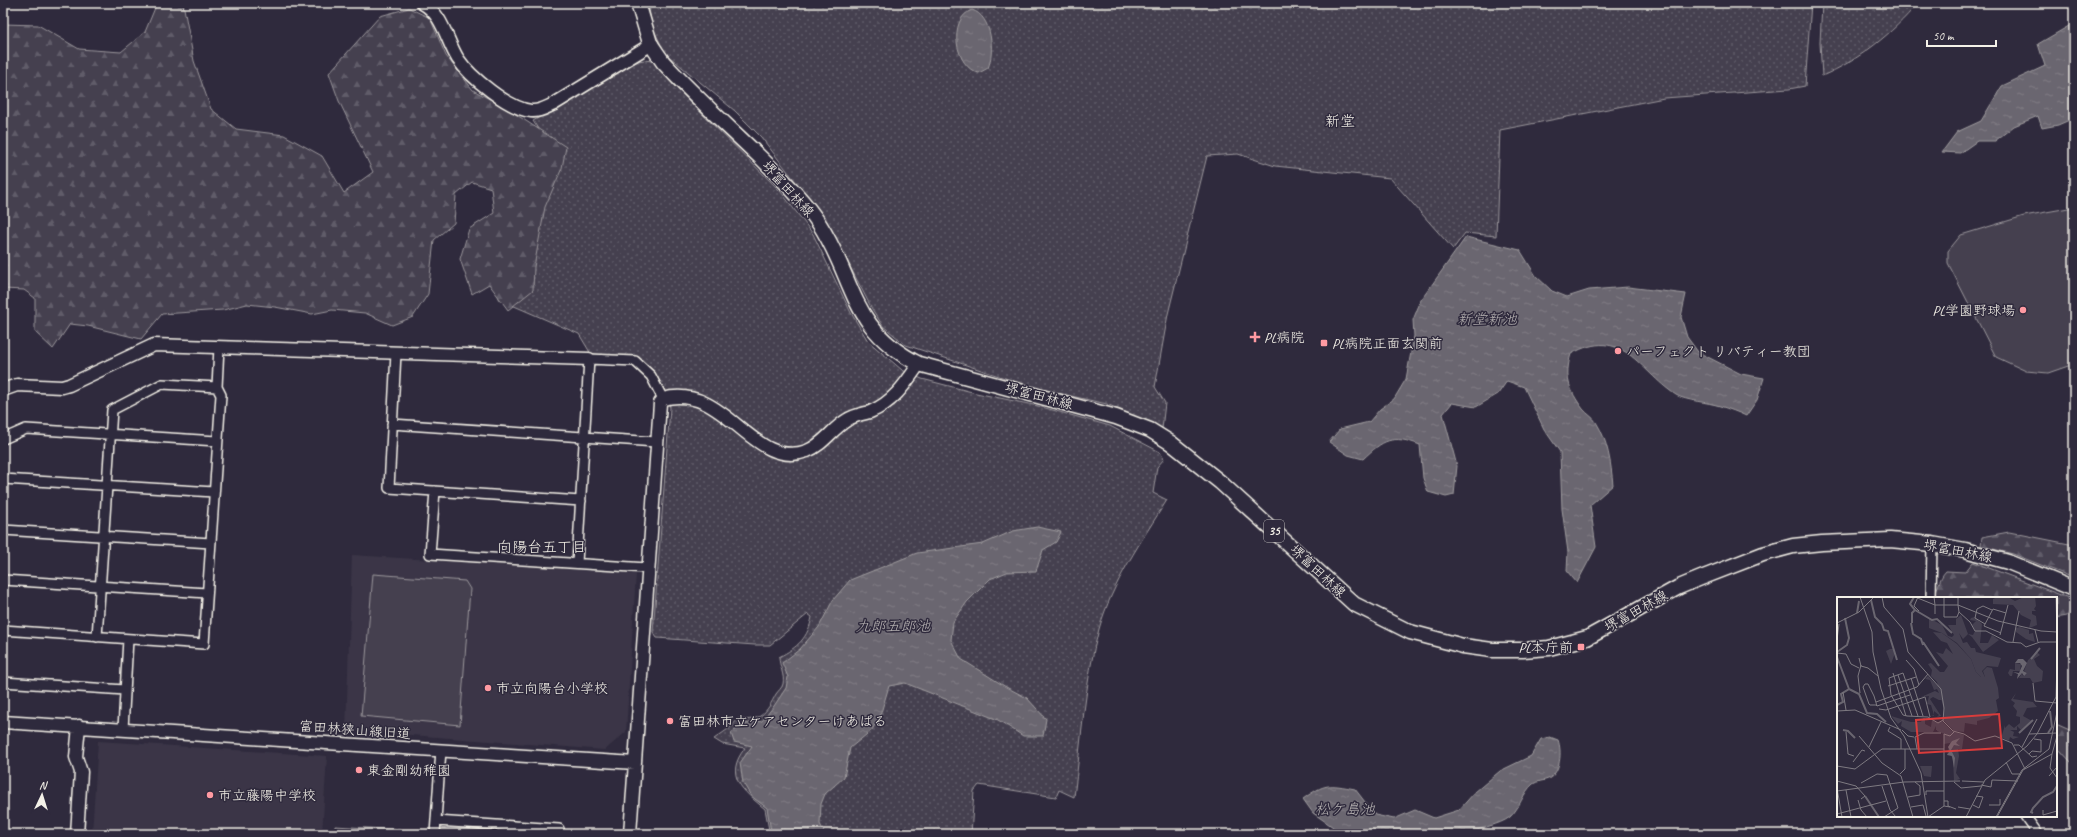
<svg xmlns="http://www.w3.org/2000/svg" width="2077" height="837" viewBox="0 0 2077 837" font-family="Caveat,'Klee One',sans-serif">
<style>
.built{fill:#3b3647}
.grass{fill:url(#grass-dots);stroke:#9c989c}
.forest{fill:url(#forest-firs);stroke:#9c989c}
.park{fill:url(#park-tufts);stroke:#9c989c}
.pitch{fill:#454050;stroke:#9c989c}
.water{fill:url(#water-ripples);stroke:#a19ea0}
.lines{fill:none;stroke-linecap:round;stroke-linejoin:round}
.street-casing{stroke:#f4f1e8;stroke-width:12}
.secondary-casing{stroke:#f4f1e8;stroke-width:15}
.primary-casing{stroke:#f4f1e8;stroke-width:17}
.street{stroke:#2f2a3d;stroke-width:9}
.secondary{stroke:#2f2a3d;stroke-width:12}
.primary{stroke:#2f2a3d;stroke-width:14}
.poi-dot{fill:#ff9aa2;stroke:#2f2a3d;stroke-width:1.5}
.labels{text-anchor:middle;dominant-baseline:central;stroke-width:3;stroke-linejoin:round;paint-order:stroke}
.shield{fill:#2f2a3d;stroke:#b9b5b5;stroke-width:1}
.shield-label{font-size:13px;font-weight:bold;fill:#f4f1e8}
.street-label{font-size:14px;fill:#f4f1e8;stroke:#2f2a3d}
.poi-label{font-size:14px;fill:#f4f1e8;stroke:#2f2a3d;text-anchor:start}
.neighbourhood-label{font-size:15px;fill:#f4f1e8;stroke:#2f2a3d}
.water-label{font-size:15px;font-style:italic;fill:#b6b2b2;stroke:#2f2a3d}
.inset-river{fill:none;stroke:#6a6670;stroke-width:2}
.inset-road{fill:none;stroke:#7e7a81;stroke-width:1}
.view{fill:#d93c3b;fill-opacity:0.15;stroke:#d93c3b;stroke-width:2}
.inset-edge{fill:none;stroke:#f4f1e8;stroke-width:2}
</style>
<defs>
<pattern id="grass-dots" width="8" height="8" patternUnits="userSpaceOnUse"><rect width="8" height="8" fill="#454050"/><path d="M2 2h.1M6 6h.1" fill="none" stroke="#605c69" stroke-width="1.8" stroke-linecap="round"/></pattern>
<pattern id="forest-firs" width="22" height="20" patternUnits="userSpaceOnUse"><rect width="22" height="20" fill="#454050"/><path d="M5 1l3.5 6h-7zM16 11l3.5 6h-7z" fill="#605c69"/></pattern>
<pattern id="park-tufts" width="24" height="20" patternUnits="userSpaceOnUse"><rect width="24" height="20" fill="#454050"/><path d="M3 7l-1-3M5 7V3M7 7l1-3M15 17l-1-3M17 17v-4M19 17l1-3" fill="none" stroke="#605c69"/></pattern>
<pattern id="water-ripples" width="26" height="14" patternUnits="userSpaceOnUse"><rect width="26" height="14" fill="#6a6670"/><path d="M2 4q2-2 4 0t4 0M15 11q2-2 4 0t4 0" fill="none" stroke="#807c84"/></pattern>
</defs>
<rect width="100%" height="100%" fill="#2f2a3d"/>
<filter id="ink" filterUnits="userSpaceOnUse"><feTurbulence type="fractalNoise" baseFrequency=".025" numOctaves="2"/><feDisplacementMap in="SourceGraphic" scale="8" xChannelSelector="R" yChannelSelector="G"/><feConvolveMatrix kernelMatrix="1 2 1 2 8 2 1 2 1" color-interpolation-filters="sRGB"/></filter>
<g filter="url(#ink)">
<path class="built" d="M352,555L636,573L626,732L605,750L346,730Z
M98,741L327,756L322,834H92Z"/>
<path class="grass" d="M648,3H1811L1805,86L1789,89L1664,98L1500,130L1496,236L1465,233L1453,249L1390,178L1275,166L1238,154L1207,156L1168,314L1155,387L1165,403L1162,429L1107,404L1035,388L906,345L883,326L872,309L827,222L761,137L735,111L665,53L652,26Z
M1822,3H1918C1892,34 1859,60 1822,76L1820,43Z
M645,60L653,61L674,86L781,192L813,234L851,313L868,341L902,370L922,379L976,393L1038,406L1110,426L1160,452L1164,459L1157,467L1153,493L1167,500C1142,540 1112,583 1099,629C1085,680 1081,744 1074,797L1059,790L1056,797L979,785L974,791L971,834H766L769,830L765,809C743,791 723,776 745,748L722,744L714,739L731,727L738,719C761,722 766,713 776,694C778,691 782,688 783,684C785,675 779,666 779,657C798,647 808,638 812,617L808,614L770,645H755L657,638L653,632L670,408C665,382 655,375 638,357L591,354L579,334L498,299L508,262L551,149L533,121L614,74L638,61Z"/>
<path class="forest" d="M157,3H183L194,61L211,109L236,129L284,135L322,156L344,193L373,172L339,101L329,73L380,16L409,8L430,18L446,56L473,90L506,108L566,147L562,168L545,207L534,267L533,290L508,310L489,284L472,294L460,259L469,229L494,213L491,188L472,182L456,195L454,223L434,240L428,294L413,317L392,325L365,313L332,310L312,314L275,307L247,304L223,310L162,314L141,339L88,326L70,324L53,349L35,332V298L24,290L3,289V24L38,25L79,49L121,52L145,32Z
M2009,532L2074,545V578L2013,554L1981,546L1982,537Z
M1973,562L2066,597L2074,604L2067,616L2056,618V598H1931C1939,591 1938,579 1946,571L1965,572Z
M2056,724L2074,732V765L2056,746Z"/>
<path class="park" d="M335,826L432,832L431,834H335Z"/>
<path class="pitch" d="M2074,207V364L2048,373L2026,371L1996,357L1948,263V251L1961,235L2024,216Z
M373,574L465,581L470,589L460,725L361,716Z"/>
<path class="water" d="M972,10C992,16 995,52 988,68L979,73C955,68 947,19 972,10Z
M2074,23V118L2058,125L2042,128L2038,116L2014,126L1995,141H1977L1960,153L1942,152L1957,132L1981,121L2002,86L2045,66L2038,44Z
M1466,237L1520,250L1536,276L1552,291L1567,297L1589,290L1628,287L1686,294L1681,317L1687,337L1698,352L1741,374L1764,378L1757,400L1746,416C1738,412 1729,409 1720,406C1708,402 1686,401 1676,395C1638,370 1623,325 1571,354C1564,377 1569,390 1583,409C1587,414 1593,417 1596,422C1608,441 1611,463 1613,485L1590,505L1596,547L1577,583L1567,571L1568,552L1562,509L1560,452L1544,429L1524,387L1507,381L1498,394L1476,407L1452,403L1443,414L1457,466L1454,495L1446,497L1428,492L1423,478L1420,445C1392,434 1383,440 1363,459L1348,455L1329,442L1340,429L1369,422L1380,409L1394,399L1406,379L1414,336L1413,320L1421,300Z
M1037,527L1061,532L1056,542L1043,550L1036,571L1007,572L990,579L967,602L953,622L951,640L961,659L1006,687L1027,698L1046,719L1043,736H1023L998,720L905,683L889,686L880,716L872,730L850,748L844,777L825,794L821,804L820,824L825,834H769L771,831L767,808L751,796L743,783L740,763L752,746L734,742L731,733L744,724L762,721L774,706L786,688L788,677L782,663L800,649L819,627L833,600L850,580L917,553L983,544L1013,531Z
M1550,737L1558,740C1562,751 1561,773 1548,779C1544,781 1537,781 1533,784C1523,792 1520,808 1510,817C1498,826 1482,826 1470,834H1337L1333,827L1313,813L1303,799C1325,783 1329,784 1355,789L1375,815L1394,819L1415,810L1434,818L1459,810L1475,792L1500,771L1531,756L1541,739Z"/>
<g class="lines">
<g class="street-casing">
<path id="street" d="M396,353L389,488L581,501
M392,424L656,442
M3,439L26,429L217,441
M3,479L214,492
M435,491L430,554L647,568
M3,530L211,543
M577,563L589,359L635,361L651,376L663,399
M3,580L207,593
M1931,598L1932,544
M3,630L204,644L221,395L217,387L219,347
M97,637L112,410L162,384L217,387
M3,682L125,690
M123,729L128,639
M2025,816L2038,834
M436,821L559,829V834
M435,834L441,750"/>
</g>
<g class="secondary-casing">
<path id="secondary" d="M422,3C443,14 446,40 458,59C470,77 509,109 531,111C540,112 547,107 554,104L652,44
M3,390L17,385L62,387L69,385L154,345L589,359
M3,722L635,763
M77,834L81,772L76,757L79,726
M630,834L660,403L663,399C726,382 752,471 807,451C823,445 832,429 847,420C854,415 862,414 870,412C893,403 906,383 919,364"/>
</g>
<g class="primary-casing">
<path id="primary" d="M638,3L650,43L663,62C694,96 729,127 762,159C783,180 804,200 820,225C856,282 850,329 919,364L1116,417L1150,430L1171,443L1220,482L1354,604L1410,632L1463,646L1492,650H1523L1549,648L1587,638L1679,587L1701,578L1763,554L1793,546L1822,543L1890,540L1932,544L1965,550L2008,562L2074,589"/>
</g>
<use href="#street" class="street"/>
<use href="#secondary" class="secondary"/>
<use href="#primary" class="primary"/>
</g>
</g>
<g class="poi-dot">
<circle cx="2023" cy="310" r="4"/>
<path d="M1253 331h4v4h4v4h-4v4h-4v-4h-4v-4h4z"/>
<rect x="1320" y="339" width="8" height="8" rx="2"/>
<circle cx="1618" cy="351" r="4"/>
<rect x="1577" y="643" width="8" height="8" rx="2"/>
<circle cx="488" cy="688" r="4"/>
<circle cx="670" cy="721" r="4"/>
<circle cx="359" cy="770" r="4"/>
<circle cx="210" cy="795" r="4"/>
</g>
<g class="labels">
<rect class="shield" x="1264" y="520" width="20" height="22" rx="3"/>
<g class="shield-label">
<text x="1274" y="531">35</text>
</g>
<g class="street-label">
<text transform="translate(788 189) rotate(48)">堺富田林線</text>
<text transform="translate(1039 396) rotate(15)">堺富田林線</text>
<text transform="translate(1958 551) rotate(11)">堺富田林線</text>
<text transform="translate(1318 571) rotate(43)">堺富田林線</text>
<text transform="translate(1636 611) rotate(-29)">堺富田林線</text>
<text transform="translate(355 730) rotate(4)">富田林狭山線旧道</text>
</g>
<g class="poi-label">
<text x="2015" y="310" text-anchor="end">PL学園野球場</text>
<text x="1264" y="337">PL病院</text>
<text x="1332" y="343">PL病院正面玄関前</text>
<text x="1626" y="351">パーフェクト リバティー教団</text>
<text x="1573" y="647" text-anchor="end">PL本庁前</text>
<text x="496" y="688">市立向陽台小学校</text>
<text x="678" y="721">富田林市立ケアセンターけあぱる</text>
<text x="367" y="770">東金剛幼稚園</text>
<text x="218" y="795">市立藤陽中学校</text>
</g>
<g class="neighbourhood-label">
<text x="1340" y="121">新堂</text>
<text x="542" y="547">向陽台五丁目</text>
</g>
<g class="water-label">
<text x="1487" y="319">新堂新池</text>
<text x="893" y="626">九郎五郎池</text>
<text x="1345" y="809">松ケ島池</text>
</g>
</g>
<g transform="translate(1837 597)">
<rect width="220" height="220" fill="#2f2a3d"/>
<path d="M96,35L105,36L120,47L134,62L139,75L144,80H148L146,74L150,70L155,71L161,91L162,101L153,107L159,103L161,114L152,121L140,124V128L128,126L127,135L117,134L106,123L107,113L100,85L94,79L95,73L91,67L94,66L103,75H107L111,69L99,55L106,57L109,51L116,57L110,46L104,44ZM178,66L184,67L183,74H176L175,79H173L171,76L173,72L178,73ZM105,124L115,134L127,138L125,152H121L122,159L119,176L123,182L117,184L116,162L113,157L110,158L113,146L107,147V137L100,134L101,126Z" fill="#454050"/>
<path d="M160,0H171L178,4L187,0H198L199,9L197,12L199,14H195V17L199,19L200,28L192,31L194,23L184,18L176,8L156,7V2ZM124,18L131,37L136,38L138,34L135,28L139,24L133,23L134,21L138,20L145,27L143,46H151L155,38L162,43L146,55L135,40L131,37L126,42L122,36L126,46L130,45L134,51H138L139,55L164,61L161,70L150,69L145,74L148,80H144L139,75L134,62L120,46L105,36L92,31V21L105,28L111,39L115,40L117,38L111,28H119V22ZM183,30L192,33V37L196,36L198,45L189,42L179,35V31ZM53,52H57L58,56L54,67L49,54ZM200,55L203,58L197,62L200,69L206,74L205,84L196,86L193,81H182L185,76L186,79L190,76L187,74L191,63ZM91,79L101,89L106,103H102V108V103L96,100L93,102L104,119L100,120L102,118L97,114V119H94L97,118L94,108L90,107L92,99L84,100L98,94L102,96L100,92L97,93L93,83L88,82ZM179,96L176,102L196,105L200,110L190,111L186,119L195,124L184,133L180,129V133H173L177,135L176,139L182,140L176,142L173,140L172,144L161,139L165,138L168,128V131L172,127L177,131L183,126V120L179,119L180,114L176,109L178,106L174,103ZM54,119L74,125H84L86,121H88V127L94,130L95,123L102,127V133H99V129L96,135H74L64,129L65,124L61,127Z" fill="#454050"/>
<path d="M83,169H95L94,180L87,179Z" fill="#454050"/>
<path d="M181,62H186L190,66L186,74L190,76L187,79L185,76L180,82L181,77L176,75L182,76L185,69L183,66H178ZM123,141L119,146L123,149L117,148L114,153L118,161L117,171L115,159L110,158L113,154L111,150L115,144Z" fill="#6a6670"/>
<path class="inset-river" d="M34,3L38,20L45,27L47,33L51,34L60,63M78,13L95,23L100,22L115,36M20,16L22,4M74,26L76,37L84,42L86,48M75,26V16L78,13L73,7L77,0M86,45L102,69M0,55L10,48L12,41L8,21M0,60L12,92L4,97L6,105L0,108M194,62L203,51M12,92L22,97L30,116L40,117L49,125M6,133L11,134L18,141M182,136L196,123M211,136L215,130L213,114M28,199L42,220M196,216L194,215L196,211L206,200L216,195L220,189"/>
<path class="inset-road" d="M23,0L35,35L36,55L44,92L54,121L67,139L84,176L91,220M45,0L47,10L66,32L71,55L104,92L107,111L106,124L116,134L127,137L138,144L158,139L175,146L188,172M78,0L98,8V17M81,0L77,9L82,14M97,0L98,8H121L122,15L133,25L138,34H149L170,45L184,46L189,50L203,45H220M107,0V20H120L122,15M121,0V8L161,24L204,34L220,35M219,0L220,39M0,26L22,15L37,0M148,27L138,21L140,12L146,9L155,13M198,33L201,45M164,36L147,29L156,12L169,16M163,38L171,8M0,43L2,27M176,45L182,14M0,56L9,57L14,67L22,71M22,61L24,69L31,71L41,79M69,63L77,72L82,88M56,76L69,119M61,78L75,119M74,81L86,119M196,86L198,104L220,106M51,89L79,80M6,95L9,113M23,96L21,79L24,68M39,105L80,90L91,77M49,106L73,98M40,109L37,99L31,87H28L26,90L32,107L33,108H39L40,109L49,106M42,112L49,113L88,100L93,120M0,114L18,113L64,133M81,119L66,76L52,81L54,98L66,118L70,119L91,120L101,126L106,123M53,130L51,134L64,142V152M65,133L71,139L77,140M9,135L11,157L17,159M192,137L220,136M22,139L45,166L64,179L76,220M78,140L87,136H104M78,140L80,152M177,148H182L195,160L200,159M32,150L44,125M185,150L200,122M192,157L195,154L204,155V143L197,142M215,157L213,171L220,181M16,165L25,153L28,154M169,165L175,177H183M0,169L18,172L45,152H107M63,177L68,172V152M212,179L220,170M0,184L19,189L28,199L24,202M125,184L147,185M117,185L124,191L144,189M24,186L40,177L50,178L61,211L47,220M144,188L154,190L155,183L181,184M45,189L53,213L59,220M0,191L5,220M9,193L14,220M0,194L67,185L123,184M89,198V194H107M71,200L83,198V189L78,185M21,203L24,213L30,220M107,204H111V209L119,212M136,208L142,211L146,200L139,199M152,208H163V202M107,209V137L113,139L117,135M74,210L86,208L89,219M121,210L133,212M206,213V218L220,214M0,217L49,204M91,220L107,209L113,210M129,220L148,183L190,149L200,137L219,100L220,66M159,220L185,173L212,152L220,115M160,220L186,173L215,157L220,139"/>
<path class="view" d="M162,117L165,151L82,156L79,123Z"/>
<rect width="220" height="220" class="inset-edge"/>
</g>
<rect width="2077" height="837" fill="none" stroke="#2f2a3d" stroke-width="16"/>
<rect x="8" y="8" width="2061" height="821" fill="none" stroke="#f4f1e8" stroke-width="1.5" filter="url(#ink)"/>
<g transform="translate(42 795) rotate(4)" stroke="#2f2a3d" stroke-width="3" paint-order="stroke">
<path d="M0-3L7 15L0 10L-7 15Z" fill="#f4f1e8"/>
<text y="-6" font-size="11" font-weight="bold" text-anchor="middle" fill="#f4f1e8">N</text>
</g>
<path d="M1927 40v6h69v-6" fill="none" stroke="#f4f1e8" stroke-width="2"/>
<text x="1933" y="40" font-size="12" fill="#f4f1e8" stroke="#2f2a3d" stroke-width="3" paint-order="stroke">50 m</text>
</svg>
